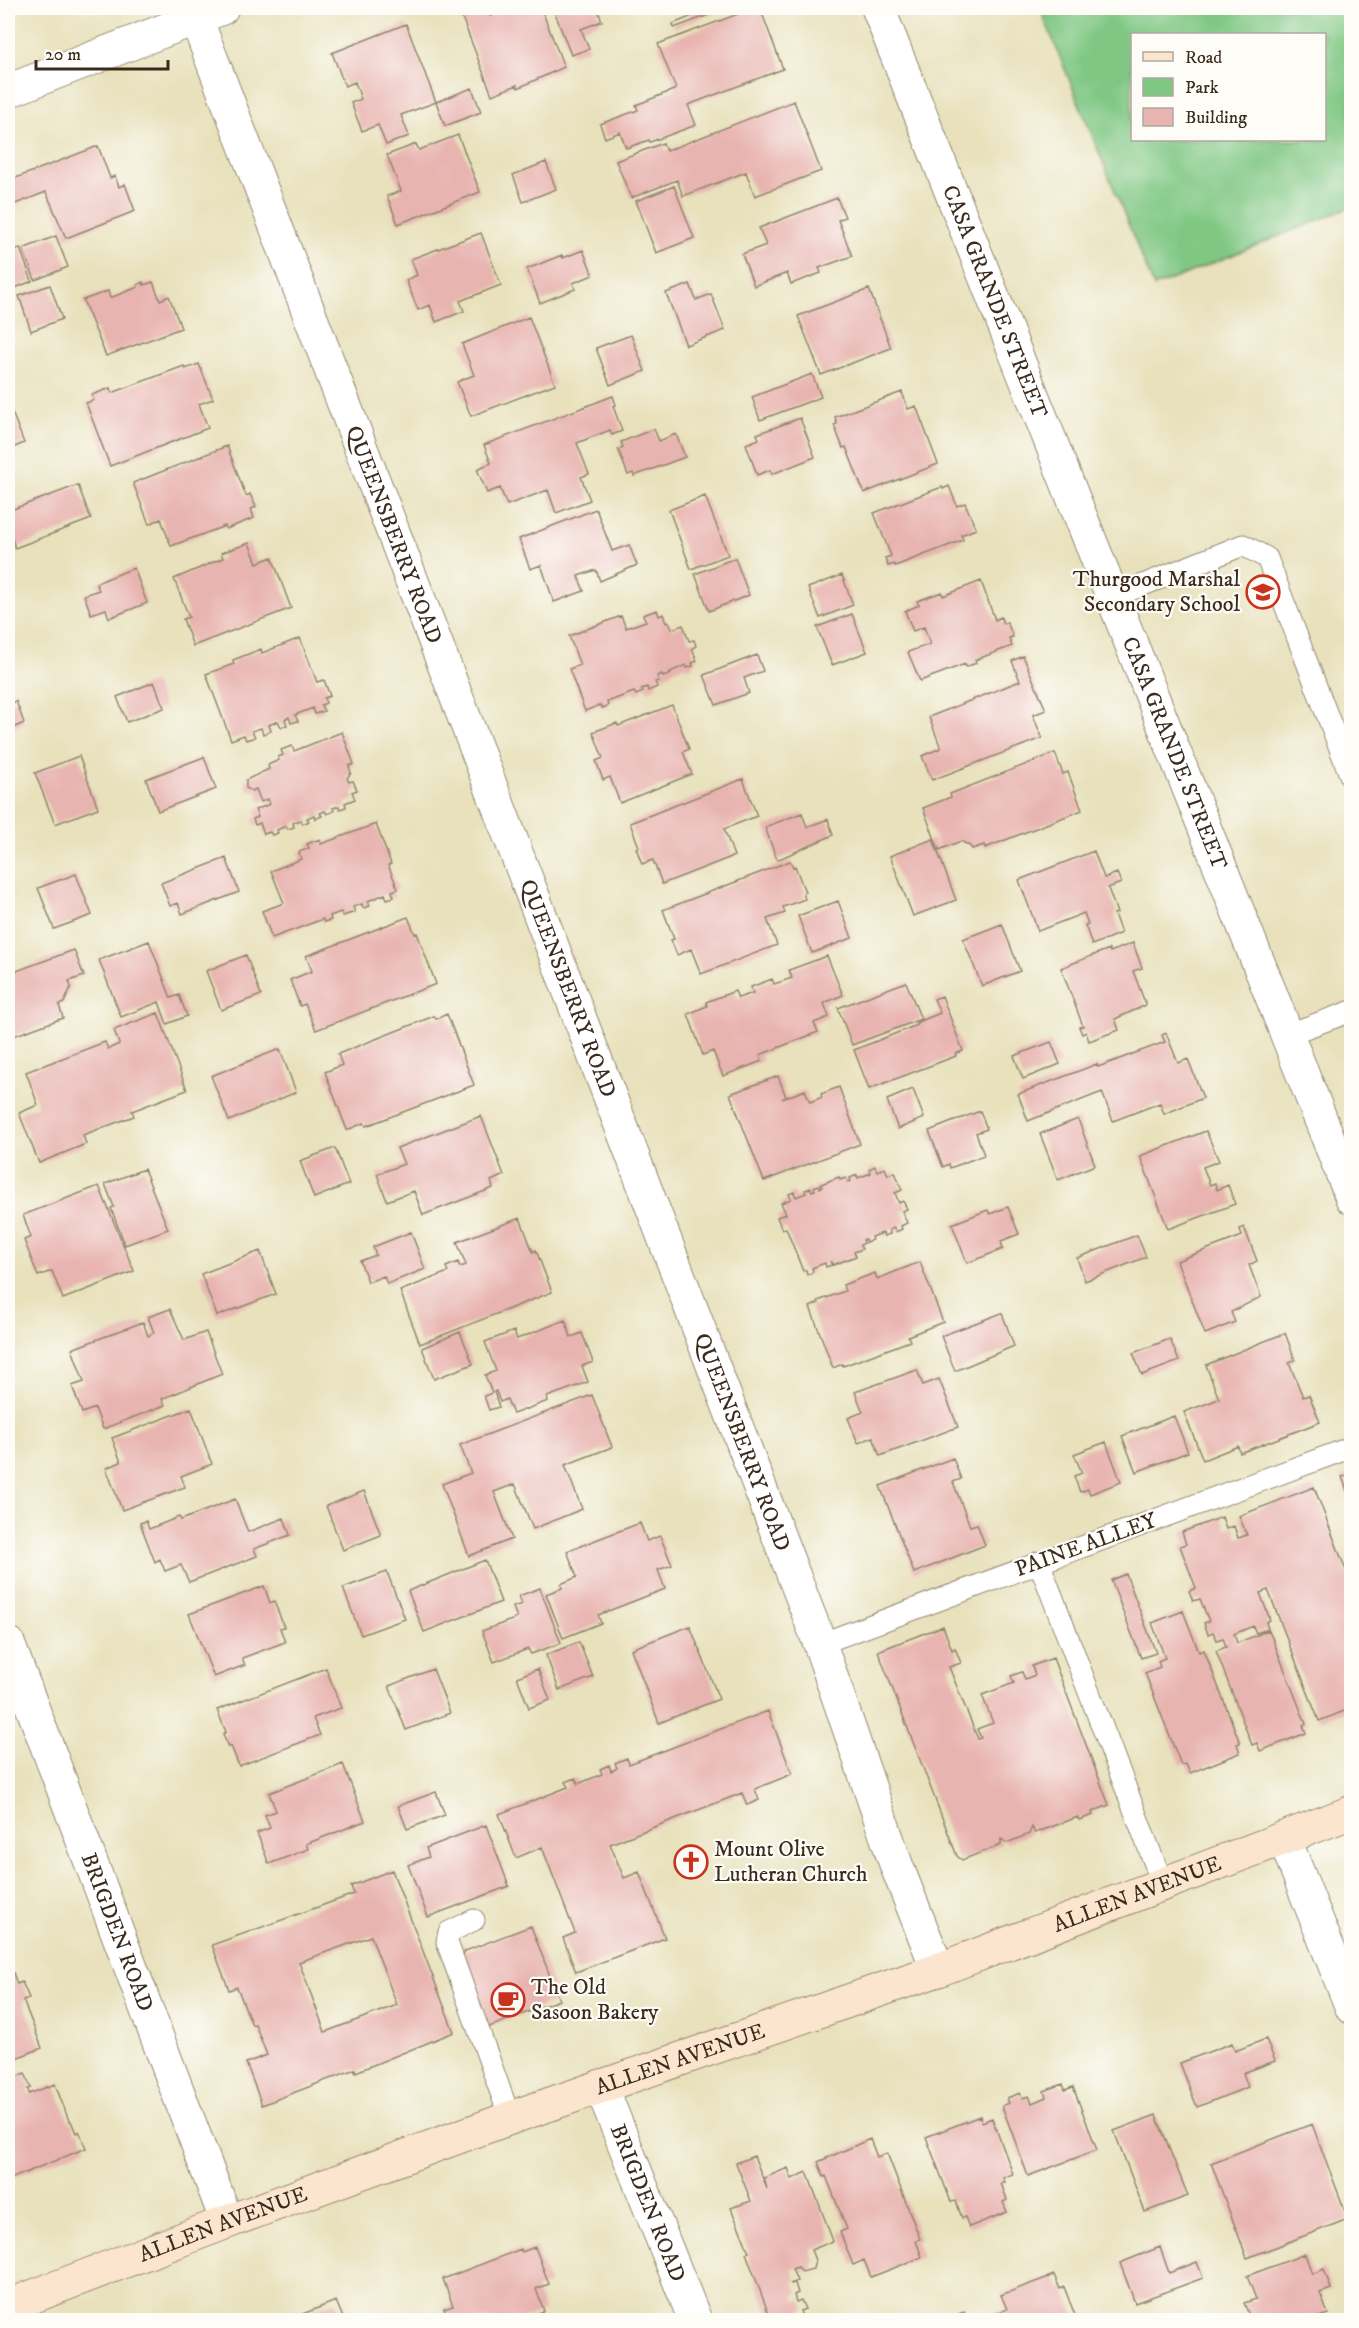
<svg xmlns="http://www.w3.org/2000/svg" width="1359" height="2328" viewBox="0 0 1359 2328" font-family="'IM FELL DW Pica',serif">
<style>
.green{fill:#7fc783;stroke:#5d7850;stroke-width:1.5;fill-rule:evenodd}
.building{fill:#e8b4b0;fill-rule:evenodd}
.lines{fill:none;stroke-linecap:round;stroke-linejoin:round}
.lane-casing{stroke:#92866d;stroke-width:23}
.street-casing{stroke:#92866d;stroke-width:35}
.secondary-casing{stroke:#92866d;stroke-width:35}
.lane{stroke:#fff;stroke-width:21}
.street{stroke:#fff;stroke-width:33}
.secondary{stroke:#fbe5cf;stroke-width:33}
.labels{text-anchor:middle;dominant-baseline:central;stroke-width:4.5;stroke-linejoin:round;paint-order:stroke}
.street-label{font-size:22px;fill:#3b2a1e;stroke:#fdfcf7}
.poi-label{font-size:22px;fill:#3b2a1e;stroke:#fdfcf7;text-anchor:start}
</style>
<rect width="100%" height="100%" fill="#fdfcf7"/>
<filter id="ink" filterUnits="userSpaceOnUse"><feTurbulence type="fractalNoise" baseFrequency=".0167" numOctaves="2"/><feDisplacementMap in="SourceGraphic" scale="12" xChannelSelector="R" yChannelSelector="G"/><feConvolveMatrix kernelMatrix="1 2 1 2 8 2 1 2 1" color-interpolation-filters="sRGB"/></filter>
<filter id="wash" filterUnits="userSpaceOnUse"><feTurbulence type="fractalNoise" baseFrequency=".008" numOctaves="4" result="noise"/><feDisplacementMap in="SourceGraphic" scale="24" xChannelSelector="R" yChannelSelector="G"/><feGaussianBlur stdDeviation="1.35" result="paint"/><feColorMatrix in="noise" values="0 0 0 0 0 0 0 0 0 0 0 0 0 0 0 0 0 1.4 0 .05"/><feComposite in="paint" operator="in"/></filter>
<g filter="url(#wash)">
<rect width="100%" height="100%" fill="#e8e1bc"/>
<path class="green" d="M1040,8H1351V207L1154,287ZM1132,34H1324V140H1132Z"/>
<g id="blocks">
<path class="building" d="M481,8H487L490,16L508,9L507,8H541L564,67L518,88L517,85L492,95L461,15Z
M553,8H597L602,21L581,29L589,49L571,55Z
M687,8H727L674,28L673,24L690,17Z
M754,8H760L783,69L688,105L696,125L650,142L649,140L626,148L620,132L605,138L600,124L638,110L636,105L676,89L658,44Z
M406,24L436,102L401,115L409,136L386,145L378,125L362,131L351,103L361,99L355,82L345,86L332,53Z
M472,88L481,112L445,126L436,102Z
M794,101L821,171L755,196L746,172L683,196L677,180L631,198L616,161L663,143L666,151Z
M458,135L480,192L398,224L387,196L401,191L387,155L416,144L419,150Z
M98,146L110,178L115,176L119,187L125,184L135,211L66,238L46,192L8,207V181Z
M546,162L556,189L523,202L513,175Z
M674,186L694,238L656,253L636,201Z
M837,198L845,217L838,220L852,256L819,268L821,273L791,284L787,273L754,286L742,254L766,245L759,228Z
M481,233L501,285L460,301L464,311L436,322L430,305L418,310L406,280L417,275L411,259Z
M56,236L68,267L35,280L23,249Z
M20,248L32,281L8,291V253Z
M583,250L593,275L573,283L575,289L540,303L527,269L562,255L563,258Z
M143,282L144,285L153,282L160,300L169,296L181,328L106,356L83,300L108,291L110,298L138,287L137,285Z
M690,284L696,300L711,294L725,330L686,345L666,293Z
M50,285L62,319L31,331L19,296Z
M869,289L891,348L821,375L798,316Z
M529,317L555,384L471,416L457,382L474,375L462,344Z
M631,335L645,371L610,385L596,348Z
M199,364L213,399L199,404L208,428L110,466L86,403L94,400L92,395L110,388L112,393L184,366L185,369Z
M812,374L821,397L760,420L752,397Z
M902,392L908,409L916,406L938,464L864,493L846,447L843,448L834,425L837,424L835,417Z
M613,396L616,405L613,406L622,431L612,435L610,430L577,443L589,474L581,477L590,500L556,513L548,490L507,505L500,488L487,493L477,469L491,463L484,445Z
M8,402L24,443L8,450Z
M800,418L815,457L772,474L770,470L757,475L746,444L759,439L757,434Z
M654,429L659,441L676,434L685,457L634,476L633,473L628,475L618,449L623,447L621,442Z
M227,446L246,496L250,494L256,507L251,509L254,518L226,529L225,526L171,546L161,519L149,524L133,483Z
M78,485L91,519L15,548L8,528V511Z
M949,486L957,506L965,503L976,529L961,535L963,540L895,566L894,564L888,566L885,558L891,556L874,513L942,487L943,489Z
M705,496L728,555L691,569L669,510Z
M596,509L612,551L629,545L637,565L600,581L596,570L578,576L584,591L554,602L541,565L530,569L519,539Z
M249,543L257,563L272,557L291,608L193,646L183,619L189,617L174,579L223,558L221,553Z
M735,558L749,595L709,611L695,574Z
M134,568L147,603L109,618L106,609L91,614L84,595L99,590L96,583Z
M842,575L853,605L820,618L808,588Z
M981,581L995,620L1001,617L1003,624L1007,622L1013,637L1009,638L1012,646L975,660L976,663L966,667L965,664L920,681L908,652L930,644L924,627L913,631L905,611L919,605L917,601L942,592L943,596Z
M657,610L659,616L663,614L666,623L669,622L672,629L683,625L689,641L694,640L696,646L692,648L697,661L692,663L693,666L687,668L686,665L670,672L671,674L663,677L662,674L657,676L659,681L655,682L657,687L648,691L647,687L641,689L643,692L636,695L634,692L607,702L608,706L602,708L600,705L585,711L569,669L580,665L569,636L621,616L626,628L646,621L643,615Z
M852,614L867,652L832,665L817,627Z
M300,638L317,682L324,680L330,696L324,698L326,703L321,705L324,711L315,714L313,708L295,715L298,721L291,723L289,717L285,719L287,725L281,727L278,721L269,725L271,731L263,734L261,728L252,731L255,737L246,740L244,735L231,740L206,674L234,664L233,660L261,649L262,653Z
M757,655L763,671L744,678L749,693L716,705L704,675Z
M1023,656L1046,710L1033,715L1042,738L932,780L922,756L941,748L929,717L1020,681L1012,661Z
M154,682L164,708L127,722L117,697Z
M16,701L24,723L8,730V704Z
M672,705L689,749L683,752L692,774L620,803L610,777L603,780L596,761L603,758L593,732L617,723L618,726Z
M342,732L354,764L349,766L351,773L347,778L349,782L353,781L357,790L352,792L355,799L345,803L346,807L340,809L339,806L333,808L334,811L327,814L325,811L320,813L322,816L315,819L314,815L307,818L309,821L303,824L301,820L293,823L294,827L288,829L286,826L277,830L278,833L272,835L270,832L264,834L260,823L255,825L253,819L258,817L255,810L270,804L268,799L261,802L256,789L252,791L246,788V780L269,769L268,765L279,760L278,757L283,755L281,750L292,746L294,751Z
M1055,753L1063,774L1068,772L1082,810L985,848L984,845L972,849L970,846L961,841L939,850L923,808L951,797L950,794Z
M79,756L98,808L55,824L35,773Z
M204,757L216,789L158,811L146,779Z
M743,779L757,816L724,829L734,856L662,884L653,860L642,864L636,848L639,847L630,823Z
M802,813L807,827L828,819L833,835L777,860L765,827Z
M376,824L391,864L388,865L398,889L392,891L394,897L387,899L385,894L368,901L370,906L363,908L362,904L353,907L355,912L343,916L341,912L330,916L331,920L324,922L323,919L272,938L262,911L284,903L271,871L301,859L299,852L309,848L307,844L320,839L321,844Z
M933,839L956,900L913,916L890,856Z
M1094,851L1104,878L1117,873L1121,883L1108,888L1117,913L1114,914L1121,933L1092,945L1085,925L1088,924L1084,913L1038,931L1019,880Z
M226,858L239,892L182,914L178,903L170,906L161,883Z
M790,861L793,867L795,866L805,892L803,893L805,899L783,907L785,913L767,919L777,945L701,974L691,949L677,955L671,940L674,939L663,910Z
M76,874L92,915L54,929L38,888Z
M838,901L852,938L812,953L798,916Z
M8,911L13,924L8,926Z
M408,917L415,934L417,933L436,984L316,1030L305,1004L300,1006L290,980L312,971L306,956Z
M1002,924L1020,971L982,986L963,939Z
M149,941L171,998L179,995L187,1016L167,1024L159,1002L121,1017L99,960Z
M1133,943L1142,968L1133,971L1146,1005L1115,1019L1119,1030L1089,1041L1086,1032L1082,1034L1079,1027L1083,1026L1061,968L1109,949L1110,952Z
M74,950L84,976L69,981L71,987L64,1003L59,1005L63,1018L8,1038V974Z
M246,955L261,995L221,1010L206,971Z
M827,956L843,995L824,1003L829,1017L814,1023L818,1032L760,1055L762,1061L723,1076L713,1051L703,1055L688,1014L707,1006L706,1002L735,991L738,998L753,993L751,987L772,979L774,984L792,978L789,970Z
M906,982L921,1019L852,1045L838,1008Z
M942,996L963,1051L955,1054L956,1056L869,1089L854,1050L917,1025L916,1023L940,1013L934,999Z
M158,1013L187,1090L132,1111L134,1116L83,1135L86,1144L39,1163L19,1113L38,1105L26,1072L105,1042L108,1049L119,1044L114,1030Z
M447,1014L474,1085L366,1126L364,1123L347,1130L325,1072L342,1065L338,1054L434,1016L436,1019Z
M1166,1033L1178,1063L1188,1059L1203,1098L1164,1114L1160,1103L1113,1121L1102,1092L1028,1121L1018,1094L1097,1064L1098,1067L1165,1042L1162,1035Z
M1051,1042L1060,1064L1023,1079L1014,1056Z
M280,1049L296,1092L229,1121L211,1076Z
M778,1076L786,1097L782,1099L805,1090L810,1102L822,1097L821,1094L839,1087L860,1144L764,1181L730,1094Z
M913,1089L924,1118L898,1129L887,1100Z
M980,1111L987,1129L976,1133L984,1155L950,1168L949,1164L943,1167L929,1131Z
M481,1116L504,1175L491,1181L493,1188L423,1215L414,1191L387,1201L377,1174L404,1164L397,1148Z
M1078,1119L1095,1165L1058,1180L1040,1134Z
M1206,1131L1219,1161L1203,1167L1210,1185L1215,1183L1217,1190L1228,1185L1235,1204L1168,1229L1140,1156Z
M335,1148L349,1184L314,1198L300,1161Z
M875,1166L877,1171L885,1168L888,1175L895,1172L902,1190L895,1193L899,1203L903,1201L907,1209L902,1211L907,1223L901,1226L902,1229L896,1232L894,1228L889,1230L890,1234L884,1236L883,1233L871,1237L872,1240L866,1242L865,1239L863,1240L864,1243L860,1245L862,1249L854,1252L856,1256L833,1265L830,1261L832,1265L826,1267L825,1263L812,1268L813,1272L807,1275L806,1270L803,1271L786,1228L782,1230L777,1217L786,1214L781,1203L791,1199L789,1194L794,1192L796,1197L806,1193L805,1190L811,1188L812,1191L815,1190L814,1187L819,1185L820,1188L822,1187L821,1184L839,1177L840,1180L846,1178L848,1182L851,1181L850,1178L857,1175L858,1178L871,1173L869,1169Z
M144,1169L168,1229L125,1245L111,1208L114,1207L105,1184Z
M99,1186L134,1271L63,1299L52,1271L38,1276L24,1240L31,1237L23,1215Z
M1008,1207L1019,1234L1001,1241L1003,1249L967,1263L952,1224L988,1210L990,1214Z
M520,1218L533,1252L536,1250L552,1292L420,1344L400,1291L448,1272L446,1267L458,1262L460,1267L466,1265L457,1242Z
M1244,1227L1257,1261L1249,1265L1261,1297L1231,1312L1235,1322L1205,1334L1177,1261L1242,1236L1240,1229Z
M411,1232L425,1269L387,1284L384,1276L368,1282L360,1261L376,1255L373,1247Z
M1137,1235L1146,1257L1085,1281L1077,1258Z
M260,1251L276,1294L217,1316L201,1274Z
M920,1262L943,1322L908,1336L910,1341L843,1366L842,1364L833,1368L810,1307L819,1303L818,1301L845,1291L843,1285L875,1273L877,1279Z
M170,1309L184,1340L206,1332L222,1374L162,1399L165,1405L103,1429L95,1408L82,1413L72,1386L84,1382L72,1349L143,1322L148,1336L154,1333L148,1317Z
M1002,1313L1014,1346L955,1371L941,1336Z
M565,1320L571,1337L582,1333L593,1362L582,1366L588,1382L547,1397L548,1401L513,1414L507,1399L500,1402L496,1391L494,1392L499,1407L489,1410L484,1396L492,1393L485,1375L496,1371L485,1342L514,1331L517,1339Z
M460,1332L473,1364L434,1379L422,1348Z
M1285,1333L1295,1360L1289,1363L1303,1397L1309,1395L1320,1422L1240,1453L1238,1446L1203,1460L1184,1412L1219,1399L1206,1365Z
M1170,1339L1179,1361L1142,1375L1133,1353Z
M917,1370L923,1385L939,1379L958,1427L880,1456L873,1437L858,1443L848,1418L863,1412L855,1392Z
M592,1395L612,1447L565,1465L582,1509L533,1529L515,1484L494,1492L512,1539L469,1556L442,1484L471,1473L460,1445Z
M191,1408L212,1464L181,1476L185,1487L122,1510L106,1468L121,1462L112,1438Z
M1174,1416L1188,1452L1136,1472L1122,1436Z
M1106,1442L1121,1482L1090,1494L1088,1489L1080,1492L1074,1476L1082,1473L1074,1454Z
M953,1458L961,1479L953,1482L970,1526L977,1524L985,1545L914,1573L880,1486Z
M1352,1474V1502H1351L1342,1477Z
M1314,1487L1352,1586V1708L1319,1721L1268,1590L1260,1593L1270,1620L1266,1622L1268,1629L1256,1633L1253,1626L1234,1634L1237,1643L1269,1630L1306,1724L1303,1725L1306,1733L1260,1751L1257,1743L1252,1745L1216,1651L1226,1647L1223,1638L1217,1640L1213,1632L1208,1634L1204,1623L1209,1621L1200,1599L1193,1601L1189,1591L1196,1588L1180,1546L1186,1544L1182,1532L1222,1517L1226,1529L1234,1526L1238,1538L1247,1535L1239,1516Z
M364,1491L381,1535L343,1550L326,1506Z
M235,1499L248,1532L284,1518L290,1535L254,1549L257,1556L189,1582L181,1565L165,1571L160,1559L155,1562L140,1523L146,1521L149,1529L179,1517L181,1520Z
M640,1523L647,1541L660,1536L672,1565L658,1570L665,1589L598,1615L601,1623L563,1638L546,1594L562,1588L561,1584L577,1577L567,1551Z
M485,1560L501,1602L424,1632L408,1591Z
M387,1572L405,1619L361,1635L343,1588Z
M1126,1574L1156,1653L1141,1658L1111,1580Z
M264,1586L270,1603L274,1601L284,1627L280,1628L285,1642L242,1658L245,1665L214,1677L189,1614Z
M540,1588L561,1643L531,1654L528,1649L494,1662L482,1631L517,1618L513,1607L522,1604L519,1596Z
M1183,1611L1199,1652L1204,1650L1240,1743L1237,1744L1240,1753L1190,1773L1186,1764L1181,1765L1145,1673L1160,1667L1158,1661L1165,1658L1152,1623Z
M690,1626L719,1699L659,1723L631,1649Z
M943,1626L952,1650L955,1648L961,1663L949,1667L978,1739L981,1738L977,1729L993,1723L982,1695L1014,1683L1011,1676L1022,1672L1025,1679L1035,1675L1032,1666L1053,1658L1109,1805L1092,1812L1093,1815L1079,1820L1078,1817L1035,1833L1032,1827L1029,1834L1007,1843L1001,1839V1845L962,1860L957,1856L878,1651Z
M579,1642L593,1677L559,1690L546,1655Z
M326,1668L341,1708L313,1718L320,1735L239,1766L231,1746L228,1747L223,1734L226,1732L217,1710Z
M433,1669L450,1713L406,1730L389,1686Z
M538,1669L550,1700L529,1708L517,1677Z
M768,1711L792,1774L755,1789L759,1800L747,1805L742,1793L610,1844L624,1878L639,1872L665,1938L576,1972L563,1938L575,1933L542,1847L516,1858L499,1814L568,1787L565,1782L576,1778L578,1784L602,1774L600,1769L609,1765L611,1771L617,1768L615,1763L627,1758L629,1764Z
M343,1764L365,1821L306,1844L308,1849L269,1864L257,1833L270,1828L265,1815L276,1811L269,1793Z
M436,1792L445,1815L407,1829L398,1806Z
M486,1825L509,1886L428,1917L408,1865L429,1857L426,1848Z
M392,1870L454,2032L356,2072L355,2069L262,2105L246,2063L267,2055L255,2024L252,2025L237,1987L229,1990L212,1945L354,1894L351,1886ZM371,1936L397,2005L325,2032L299,1962Z
M531,1926L559,2000L484,2029L459,1963L465,1951Z
M13,1973L17,1984L22,1982L29,1998L23,2000L42,2048L16,2058L17,2062L8,2066V1975Z
M1266,2039L1275,2061L1243,2073L1248,2087L1197,2107L1180,2063L1232,2043L1235,2051Z
M25,2073L31,2088L28,2089L29,2094L55,2084L69,2121H71L76,2133L79,2131L86,2148L8,2180V2097L13,2095L8,2080Z
M1063,2084L1065,2090L1073,2087L1097,2150L1028,2176L1002,2106L1009,2103L1007,2098L1020,2093L1022,2098L1029,2096L1032,2103L1046,2097L1044,2091Z
M1156,2115L1188,2196L1145,2212L1114,2131Z
M980,2116L982,2122L992,2118L1013,2174L1003,2178L1005,2182L1001,2183L1007,2200L1003,2202L1007,2212L969,2227L965,2217L962,2218L956,2201L951,2202L926,2137Z
M1312,2124L1348,2219L1247,2258L1211,2163Z
M870,2139L877,2157L887,2153L920,2239L916,2241L922,2257L871,2277L864,2260L853,2265L840,2232L847,2229L826,2176L824,2177L818,2162Z
M754,2156L767,2189L764,2178L788,2168L792,2179L807,2172L833,2241L811,2250L815,2260L813,2269L802,2272L798,2267L792,2269L797,2281L790,2284L795,2283L798,2293L794,2295L796,2302L801,2300L805,2309L800,2311L802,2316L789,2320H771L746,2253L749,2252L731,2208L751,2201L736,2163Z
M535,2247L549,2284L536,2289L544,2311L519,2320H448L444,2309L453,2306L443,2279L521,2249L522,2252Z
M1160,2247L1169,2273L1197,2262L1203,2278L1135,2303L1120,2263Z
M1305,2254L1312,2274L1324,2269L1331,2289L1320,2293L1328,2314L1310,2320H1251L1244,2303L1256,2299L1247,2276Z
M1054,2275L1060,2289L1064,2287L1077,2320H978L1007,2309L1001,2295Z
M336,2301L344,2320H302L300,2315Z
M964,2312L967,2320H942Z"/>
</g>
</g>
<g filter="url(#ink)">
<use href="#blocks" fill-opacity="0" stroke="#92866d" stroke-width="1.5"/>
<g class="lines">
<g class="lane-casing">
<path id="lane" d="M1113,597L1243,545L1267,558L1352,780
M1286,1035L1352,1011
M1039,1562L1163,1885
M820,1644L1352,1447
M474,1920L449,1932L447,1942L510,2118"/>
</g>
<g class="street-casing">
<g id="street">
<path id="s1" d="M192,8L820,1644L897,1867L938,1970"/>
<path id="s2" d="M878,8L1352,1198"/>
<path d="M8,91L222,8"/>
<path id="s3" d="M8,1643L227,2222"/>
<path d="M1284,1838L1352,2008"/>
<path id="s4" d="M601,2086L695,2320"/>
</g>
</g>
<g class="secondary-casing">
<g id="secondary">
<path id="s5" d="M8,2306L227,2222L510,2118L938,1970L1352,1812"/>
</g>
</g>
<use href="#lane" class="lane"/>
<use href="#street" class="street"/>
<use href="#secondary" class="secondary"/>
</g>
</g>
<defs>
<g id="school-ring" transform="scale(1.725)"><circle r="9.5" fill="#fdfcf7" stroke="#c8321e" stroke-width="1.5"/><path d="M0-5L7-2L0 1L-7-2ZM-4 1L0 2.5L4 1V4Q0 6-4 4Z" fill="#c8321e"/></g>
<g id="church-ring" transform="scale(1.725)"><circle r="9.5" fill="#fdfcf7" stroke="#c8321e" stroke-width="1.5"/><path d="M-1.2-6h2.4v3.5h3.3v2.4h-3.3V6h-2.4V-.1h-3.3v-2.4h3.3Z" fill="#c8321e"/></g>
<g id="cafe-ring" transform="scale(1.725)"><circle r="9.5" fill="#fdfcf7" stroke="#c8321e" stroke-width="1.5"/><path d="M-5.5-4.5H6V0H3Q3 3.5 0 3.5H-2.5Q-5.5 3.5-5.5 0ZM3-3.2v2h1.7v-2ZM-6 4.5H4V6H-6Z" fill="#c8321e"/></g>
</defs>
<g fill-rule="evenodd">
<use href="#school-ring" x="1263" y="592"/>
<use href="#church-ring" x="691" y="1862"/>
<use href="#cafe-ring" x="508" y="2000"/>
</g>
<g class="labels">
<g class="street-label">
<text stroke="none"><textPath href="#s2" startOffset="316">CASA GRANDE STREET</textPath></text>
<text stroke="none"><textPath href="#s1" startOffset="564">QUEENSBERRY ROAD</textPath></text>
<text stroke="none"><textPath href="#s2" startOffset="802">CASA GRANDE STREET</textPath></text>
<text stroke="none"><textPath href="#s1" startOffset="1050">QUEENSBERRY ROAD</textPath></text>
<text stroke="none"><textPath href="#s1" startOffset="1536">QUEENSBERRY ROAD</textPath></text>
<text transform="translate(1086 1545) rotate(-20)">PAINE ALLEY</text>
<text stroke="none"><textPath href="#s5" startOffset="1202">ALLEN AVENUE</textPath></text>
<text stroke="none"><textPath href="#s3" startOffset="309">BRIGDEN ROAD</textPath></text>
<text stroke="none"><textPath href="#s5" startOffset="716">ALLEN AVENUE</textPath></text>
<text stroke="none"><textPath href="#s4" startOffset="126">BRIGDEN ROAD</textPath></text>
<text stroke="none"><textPath href="#s5" startOffset="230">ALLEN AVENUE</textPath></text>
</g>
<g class="poi-label">
<text x="1240" y="579" text-anchor="end">Thurgood Marshal<tspan x="1240" dy="25">Secondary School</tspan></text>
<text x="714" y="1849">Mount Olive<tspan x="714" dy="25">Lutheran Church</tspan></text>
<text x="531" y="1987">The Old<tspan x="531" dy="25">Sasoon Bakery</tspan></text>
</g>
</g>
<rect width="1359" height="2328" fill="none" stroke="#fdfcf7" stroke-width="30"/>
<rect x="1131" y="33" width="195" height="108" fill="#fdfcf7" stroke="#afa8a0" stroke-width="1.5"/>
<rect x="1143" y="52" width="30" height="9" fill="#fbe5cf" stroke="#afa8a0" stroke-width="1.5"/>
<text x="1185" y="63" font-size="18" fill="#3b2a1e">Road</text>
<rect x="1143" y="78" width="30" height="18" fill="#7fc783" stroke="#afa8a0" stroke-width="1.5"/>
<text x="1185" y="93" font-size="18" fill="#3b2a1e">Park</text>
<rect x="1143" y="108" width="30" height="18" fill="#e8b4b0" stroke="#afa8a0" stroke-width="1.5"/>
<text x="1185" y="123" font-size="18" fill="#3b2a1e">Building</text>
<path d="M36 60v9h132v-9" fill="none" stroke="#3b2a1e" stroke-width="3"/>
<text x="45" y="60" font-size="18" fill="#3b2a1e" stroke="#fdfcf7" stroke-width="4.5" paint-order="stroke">20 m</text>
</svg>
